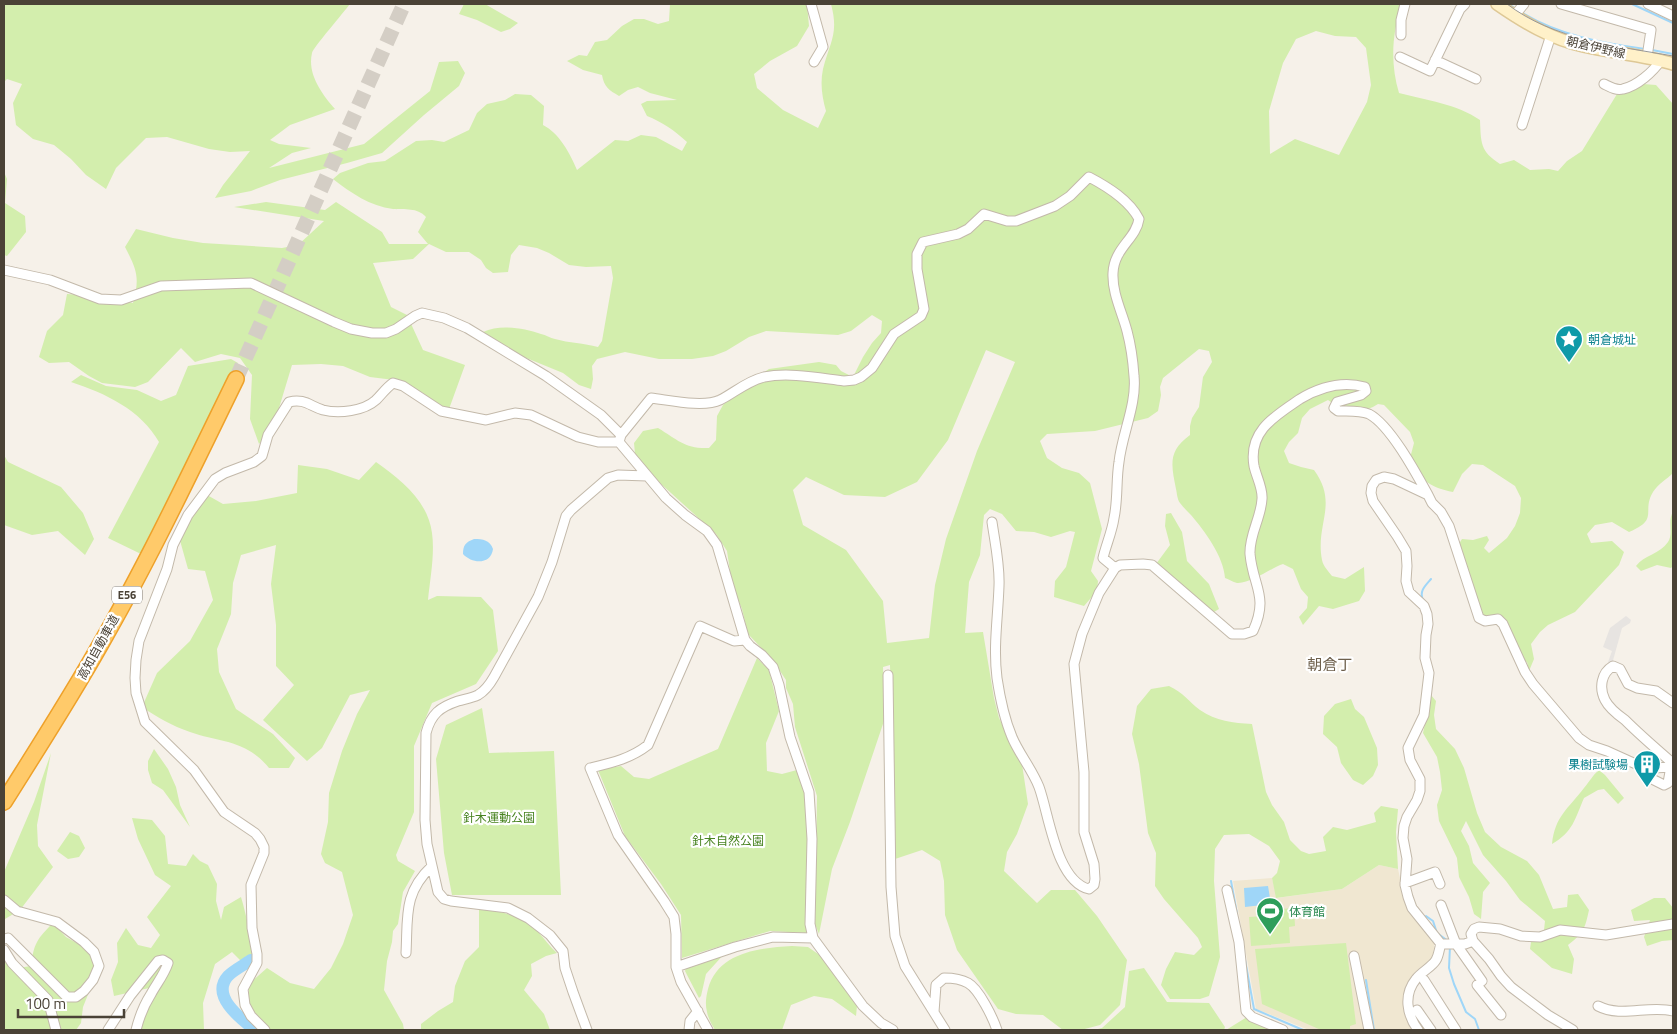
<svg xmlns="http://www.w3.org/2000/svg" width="1677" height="1034" viewBox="0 0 1677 1034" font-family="'Titillium Web','Noto Sans JP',sans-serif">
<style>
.education{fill:#f0e7d1}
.green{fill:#d3eead;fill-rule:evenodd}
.parking{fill:#e7e4e1}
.water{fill:#9fd6f8}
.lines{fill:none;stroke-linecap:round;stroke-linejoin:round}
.stream{stroke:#9fd6f8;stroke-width:2}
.river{stroke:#9fd6f8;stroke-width:12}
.highway-tunnel{stroke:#d4cec5;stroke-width:15;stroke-dasharray:15 8;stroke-linecap:butt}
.street-casing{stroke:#c3b9aa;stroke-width:11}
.secondary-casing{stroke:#dec896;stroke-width:14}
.highway-casing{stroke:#eea12a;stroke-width:18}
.street{stroke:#fff;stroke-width:9}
.secondary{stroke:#fff1c9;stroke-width:11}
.highway{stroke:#ffca6a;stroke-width:15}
.tram{stroke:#989898;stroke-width:1}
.labels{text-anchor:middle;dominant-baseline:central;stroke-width:4.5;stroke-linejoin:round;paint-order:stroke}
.shield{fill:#fff;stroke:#807b72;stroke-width:1}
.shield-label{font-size:11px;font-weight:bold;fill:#4a4236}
.street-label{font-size:12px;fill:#4a4236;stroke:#fff}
.culture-label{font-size:12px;fill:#0d838f;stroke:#fff;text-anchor:start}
.park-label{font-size:12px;fill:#498422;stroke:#fff}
.leisure-label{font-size:12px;fill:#27864d;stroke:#fff;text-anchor:start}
.quarter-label{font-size:15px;fill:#6e604c;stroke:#fff}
</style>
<rect width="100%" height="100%" fill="#f6f1e9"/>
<path class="education" d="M1379,865L1398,869L1404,896L1417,921L1435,942L1432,959L1416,971L1407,986L1413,1030H1309L1256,1009L1233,881L1272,878L1277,898L1342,889Z"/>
<path class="green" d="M4,4H350C344,12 313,48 312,53C307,74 322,94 335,109L290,125L270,140L279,144L311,148L292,153L269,168L364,144L430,91L439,62L458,61L465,73L459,86L424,115L382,153L347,163L280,180L251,191L215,198L223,185L250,151L230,152L209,149L167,137L146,138L116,168L106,189L86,175L71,159L54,145L33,139L16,125L13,103L22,84L7,79L4,82Z
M464,4H485L518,23L510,29L501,32L477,20L459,14Z
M670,4H807L809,26L797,46L770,61L754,74L757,88L783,110L818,128L826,111C822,97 820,83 823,69C830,41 839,34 831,4H1402C1392,33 1390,63 1399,93C1426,100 1457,104 1480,120C1481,143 1480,151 1500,164L1514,160L1530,170L1549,169L1558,171L1567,161L1582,151L1617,94L1643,84L1656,85L1673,104V473C1667,479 1658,484 1653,492C1641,512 1660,519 1629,532L1612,522L1595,525L1587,534L1591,543L1612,541L1624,552L1619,565L1575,612L1548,625L1540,632L1531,644L1534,659L1529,671L1527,662L1518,659L1497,616L1486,617L1478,612L1469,601L1463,577L1453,553L1462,539L1473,540L1487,536L1489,540L1484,548L1489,553L1507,538L1515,526L1520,513L1521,498L1515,486L1483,465L1472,464L1462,474L1453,492C1432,488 1420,480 1409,462L1414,443L1410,432L1384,405L1378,404C1362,415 1342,411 1328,400L1310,409L1302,418L1298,433L1289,442L1284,451L1289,463L1301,467L1314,470C1339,504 1315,524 1322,560C1323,566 1329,572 1332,576L1345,579L1364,567L1365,591L1359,601L1333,609L1319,606L1303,625L1299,617L1307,608L1308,597L1301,589L1293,569L1283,564C1271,568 1250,584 1237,583C1233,582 1228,579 1225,578C1224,557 1204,530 1191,515C1187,511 1183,507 1180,503C1177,499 1177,493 1176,489C1171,464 1168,451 1190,435V426L1192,418L1199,407L1203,377L1212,362L1209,351L1199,349L1163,378L1160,387L1161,395L1158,411L1148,418L1095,431L1047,434L1040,441L1047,458L1062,468L1079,473L1090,483L1102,529L1091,571L1098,581L1097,591L1084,606L1054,597L1055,581L1066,567L1075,532L1070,531L1051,537L1034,532L1016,531L1002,514L990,509L984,515L980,555L969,582L965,633L983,632L994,698L999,718L1022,764L1028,804L1017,834L1007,852L1004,871L1037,903L1051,890H1075L1097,916L1127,960L1120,1005L1100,1025L1081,1030H1063L1043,1015L1016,1014L998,1009L957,950L945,915L944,881L940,861L922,850L895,859L890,665L883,667L885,718L850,822L832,869L819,934L815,924L817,796L795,727L793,704L786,688V680L772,659L748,634L742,609L732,585L727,551L716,534L660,483L635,454L634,443L643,431L658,428C678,440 685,449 709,448L716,440L717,416L723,405L753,379L769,369L819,362L836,365L841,371L853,377L863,357L872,343L881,333L882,321L872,315L851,331L838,335L766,331L749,337L726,351L713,356L692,359H659L625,352L597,359L592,366L593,379L591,389L579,385L563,373L492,344L483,332C500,324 523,328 541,334C546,335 550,338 555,339C569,343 584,343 598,347L602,341L613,278L611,266L586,267L569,265L549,253L537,248L519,245L511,255L508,272L493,273L486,268L481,260L469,252H446L429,244L413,259L373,263L391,307L407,315L423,350L465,365L449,409L441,407L423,393L394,380L370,377L343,366L321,364L292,365L273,428L259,444L250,419L252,375L240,358L221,354L195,362L181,348L148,382L135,387L102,383L89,376L69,362L49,363L39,357L47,331L63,315L67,294L108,297L133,303C140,278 137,270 125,247L136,229L173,238L203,243L282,248L298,245L324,221L234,207L266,202L325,210L336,202L382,232L389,244H428L418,232L426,217C417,207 405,210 393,209C370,206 351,193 333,179L340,173L368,163L385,161L416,141L432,140L444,142L469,130L477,113L487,104L505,100L515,94L531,95L544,106L543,125C559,133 570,153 577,170L615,140L628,141L641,135L656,137L682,151L687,142C674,130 662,122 647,116L641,104L647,101L677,100L650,93L638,87L628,90L619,96C609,90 604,87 602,75L583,70L567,61L579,55L587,56L595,42L607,40L622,26L634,19H644L658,24L669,21ZM1316,31L1335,36L1356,37L1366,48L1371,85L1367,102L1339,155L1295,139L1270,154L1269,111L1283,63L1296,39ZM986,350L1015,362L977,451L946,539L935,585L929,638L887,643L883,601L846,550L803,525L793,490L806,477L844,495L885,497L917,482L948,440Z
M4,172L7,179L5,203L25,216L26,232L7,256L4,255Z
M231,359L238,363L141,554L108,538L159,442C141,410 105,393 71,382L81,375L106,386L137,390L161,401L176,395L188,366Z
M4,455L8,462L61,487L83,513L94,539L85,555L58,531L32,535L4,525Z
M376,462C401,480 428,501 432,533C435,554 430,579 428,600L437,596L481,597L493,610L498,651L476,684L432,703L414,746V812L396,855L398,861L415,871L403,892L398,924L393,931L392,942L387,961L384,990L403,1024L404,1030H271L266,1028L249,1005V984L267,968L290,983L314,989L331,968L343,944L353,915L342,872L325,863L321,854L328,822L329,793L342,751L357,714L370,690L350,695L322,748L307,761L263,720L294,685L276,666V625L271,584L276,545L241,555L233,583L231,614L217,649L219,672L236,709L273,734L295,758L289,768H269C245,739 221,743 190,732C172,726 157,717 142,707L157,673L190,641L213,600L205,571L188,569L179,537L200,491L223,504L256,501L297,493L298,465L327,469L359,480Z
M1673,512V566L1671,568L1657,565L1641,571L1636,566C1644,555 1660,554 1668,542C1674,533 1667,521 1673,512Z
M1171,513L1182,532L1187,561L1209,584L1219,609L1209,615L1192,593L1175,590L1156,564L1170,545L1165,526L1166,514Z
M757,658L769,670L779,711L766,743L767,771L782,774L797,770L806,793L809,839L807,933L770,931L682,958L681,915L661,884L625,836L598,770L621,766L634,777L649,779L718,749Z
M1169,686C1184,693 1188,701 1200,710C1216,721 1233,723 1252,724L1266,792L1272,805L1284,822L1290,840L1301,851L1309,854L1326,851L1323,837L1333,827L1347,830L1376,822L1374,813L1381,806L1398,809L1396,832L1398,869L1379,865L1342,889L1276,898L1272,878L1277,873L1280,861L1269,846L1249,834L1224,835L1215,849L1214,881L1220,957L1209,996L1200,999H1170L1161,985L1166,969L1175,952L1194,955L1202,947L1198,938L1164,899L1155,886L1156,853L1148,833L1139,764L1132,734L1137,706L1151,689Z
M1431,695L1436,701L1434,715L1436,729L1455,749L1464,768L1477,813L1485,832L1501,847L1527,861L1539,875L1553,909L1567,907L1568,895L1578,894L1589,910C1585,928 1584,933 1568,945L1574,959L1572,974L1552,968L1530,949L1532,935L1544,930L1545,921L1520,900L1506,881L1483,855L1466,821L1461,831L1469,846L1473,863L1490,883L1483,892L1481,919L1474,914L1469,897L1459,877L1457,858L1439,821L1437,805L1442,790L1440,772L1437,757L1423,733Z
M1351,699L1355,709L1364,717L1377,748L1378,765L1373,776L1363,785L1353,780L1341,763L1337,747L1323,734L1324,716L1335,704Z
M482,708L489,753L554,751L561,895H452L444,853L436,759L446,725Z
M154,749L168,769L176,787L180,805L190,827L163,790L152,783L148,770V761Z
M51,753L37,825L38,846L53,867L20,910L5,919L4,918V872L34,802Z
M1599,770L1605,775L1624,798L1618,804L1604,789L1598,790L1584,798C1575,819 1573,832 1552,844C1555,816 1568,809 1584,788C1590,781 1592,776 1599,770Z
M132,818L152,820L165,836L168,864L186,866L193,854L200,861L208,865L217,884L216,901L221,920L224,907L241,897L243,904L255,952L244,964L232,952L215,964L203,1003L204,1030H140L149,988L114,996L111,980L118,962L117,943L126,928L138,945L151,948L160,935L147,917L171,886L155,875L138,839Z
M70,832L79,836L85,848L79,857L68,859L57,851Z
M1654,898H1665L1673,908V940L1662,941L1647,946L1644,937L1650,920L1634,921L1631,910Z
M479,908C501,911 523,916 538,932C545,939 550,947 557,953L546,956L531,964L532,976L524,990L544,1014L550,1030H421V1024L438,1011L453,1002L455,986L465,961L479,947Z
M1294,908L1295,926L1289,927L1290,943L1251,946L1249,917L1281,915V909Z
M53,923L66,937L82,946L96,958L89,992L83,1007L81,1023L76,1030H4V944L18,968L31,966C34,943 37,939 53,923Z
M1346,943L1356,1024L1350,1026V1030H1321L1262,1004L1255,949Z
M792,946L808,947L821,956L857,1006L856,1016L832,999L814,996L791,1005L782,1030H715C712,1025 708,1018 707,1012C705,1004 706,997 708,989C718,952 759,948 792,946Z
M725,953L706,974L701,996L699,998L685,971L687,965Z
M1144,968L1167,1002L1209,1003L1225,1027L1224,1030H1094L1102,1028L1125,1007L1129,971Z
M1247,1017L1277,1030H1226Z"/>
<path class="parking" d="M1626,616L1631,620L1630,623L1622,628L1612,664L1607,665L1612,651L1603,647L1610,628Z"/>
<path class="water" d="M474,539C483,539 490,540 493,549C491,565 472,564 463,554C463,545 466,542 474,539Z
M1268,886L1271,904L1245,907L1244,888Z"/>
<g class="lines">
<path class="stream" d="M1509,4L1517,10
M1632,4L1673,23
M1521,12C1558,35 1602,43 1645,49
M1652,50L1673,54
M1423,600C1419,591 1425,586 1431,579
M1231,881L1237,914
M1426,916L1433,921L1437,933L1448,941
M1450,946L1449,968L1454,984L1466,1012L1475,1019L1479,1030
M1245,960L1254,1009L1303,1030
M1366,980L1374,1030"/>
<path class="river" d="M251,960C244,965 234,970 228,976C210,996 241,1019 255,1030"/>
<path class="highway-tunnel" d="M236,379L404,4"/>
<g class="street-casing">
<path id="street" d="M811,4L823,47L814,62
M1561,4L1651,30L1647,57
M1648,4L1673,16
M1514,16L1524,4
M1401,35V20L1405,4
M1400,57L1430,71L1460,9L1465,4
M1435,60L1476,79
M1604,84C1610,87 1616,91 1623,89C1637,86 1653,72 1661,60
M1522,125L1551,35
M4,270L50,280L100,299L121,300L161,286L251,283L334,322L351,329L372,333H386L396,329L415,316L422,313L444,318L467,328L546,376L601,415L621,435
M992,522C995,543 1000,565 999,586C998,617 993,647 997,678C1000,698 1004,718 1012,737C1019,754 1032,769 1039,787C1049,814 1056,881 1089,889L1094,885L1095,879L1094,864L1084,832V772L1074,664L1082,634L1099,593L1115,568L1120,565L1143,564L1152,565L1232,634H1244L1253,631C1269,596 1253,587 1250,554C1249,535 1261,518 1262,499C1263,488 1256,476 1254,466C1248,431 1275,416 1300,399C1320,387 1343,381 1365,387L1366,391L1361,395L1337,402L1334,408L1338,411C1348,411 1360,410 1369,414C1390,425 1416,473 1428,495
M888,675L891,887L895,936L905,966L945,1030
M1640,767L1654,780L1664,785L1668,783L1671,766L1669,760C1654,747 1639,734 1625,720C1618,715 1609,708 1605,700C1599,688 1601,673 1613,666L1620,669L1628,684L1637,688L1656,691L1673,703
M1405,883L1435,872L1440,884
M1227,890L1239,942L1246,1011L1252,1017L1283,1030
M4,900L17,911L57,922L84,942L94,952L99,966L93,980L84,991L76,997H67L8,938L4,939
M1441,905L1456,944L1482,981L1477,985L1501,1015
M1473,941L1465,944H1441L1412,908L1408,897L1405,885L1407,859L1403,838L1404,826L1407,817L1417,800L1420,791V779L1410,760L1408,748L1424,715L1429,673L1425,658L1426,635L1428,624L1427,614L1424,606L1409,592L1406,581L1407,566L1406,551L1397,536L1373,501L1371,493L1372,486L1376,480L1384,477L1394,479L1428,495L1432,503L1441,512L1449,526L1479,618L1485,621L1498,619L1503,624L1525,672L1533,684L1579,738L1589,745L1607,751L1638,765L1653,768L1673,767
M4,950L12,963L48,1000L56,1030
M406,953C408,917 403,893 432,866
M1354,956L1369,1030
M676,967V934L674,917L664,901L618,835L590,768C611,763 630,759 648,745L700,626L734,641L745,640
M1424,980L1456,1030
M1598,1006C1621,1018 1648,1005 1673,1011
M1417,1010L1431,1030
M934,1012L936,985L944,978C952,978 961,979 968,983C979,989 993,1018 997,1030
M108,1030L130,996L158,961L163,960L168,963C164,975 157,983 151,994C144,1005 139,1018 136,1030
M265,1030L251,1016L245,1005L243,989L257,963V954L252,928L251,885L264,853V847L260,839L255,833L224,812L194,770L145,722L136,693L135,678L136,660L139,641L167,569L173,545L188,515L215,479L225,473L254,462L262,456L268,435L289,402C304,398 310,406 323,410C339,414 364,411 376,400C382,394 386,388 393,383L403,386L441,411L486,420L515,413L531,415L578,437L598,442H619
M587,1030L573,992L565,968L563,951L550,935L528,918L508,908L451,901L444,899L438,892L427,844L425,820L426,733C431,714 440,707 458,701C465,699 472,698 478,695C485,691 490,684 494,677L538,597L552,562L566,516L571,510L608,478L618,475L647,476
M689,1030L690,1021L698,1011
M708,1030L681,982L676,967L735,947L773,937L813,938
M893,1030L881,1023L863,1006L813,938L810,924L812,839L809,792L790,737L779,685L773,667L762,655L750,646L745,640L717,545L707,531L685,515L666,498L619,442L621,435L651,398C669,400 703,408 720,400C734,393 747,381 764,377C789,372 819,378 844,381L854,380L861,377L872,368L894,334L921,316L924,309L917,269V254L923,242L958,234L968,229L984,214L1007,221H1016L1055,206L1070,196L1089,177C1108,187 1129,200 1139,219C1136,239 1114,248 1113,273C1112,293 1122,312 1127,331C1131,346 1133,361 1134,376C1137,404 1122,434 1119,462C1116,480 1118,500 1114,518C1112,532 1106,545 1103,558L1115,568
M1418,1030C1407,1015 1403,995 1416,979C1421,972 1432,967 1436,960C1439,955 1439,949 1441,944
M1573,1030L1548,1015L1511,987L1501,976L1489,959L1473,941L1471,934L1474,929L1479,927L1500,929L1521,936L1540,937L1560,930L1606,935L1673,924"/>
</g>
<g class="secondary-casing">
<path id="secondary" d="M1497,4C1523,22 1551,39 1583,46C1613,53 1644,55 1673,64"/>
</g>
<g class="highway-casing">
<path id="highway" d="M4,802C36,751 69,700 99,647C149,560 192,469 236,379"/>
</g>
<use href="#street" class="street"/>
<use href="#secondary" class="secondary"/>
<use href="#highway" class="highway"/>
<path class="tram" d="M1507,4C1554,40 1617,46 1673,56"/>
</g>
<defs>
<g id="sight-pin" transform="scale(1.4375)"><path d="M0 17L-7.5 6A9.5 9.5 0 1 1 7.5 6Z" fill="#0f9aa8" stroke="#fff"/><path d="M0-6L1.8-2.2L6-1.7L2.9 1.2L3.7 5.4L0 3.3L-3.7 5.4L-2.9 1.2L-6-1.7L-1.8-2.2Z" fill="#fff"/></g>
<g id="building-pin" transform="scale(1.4375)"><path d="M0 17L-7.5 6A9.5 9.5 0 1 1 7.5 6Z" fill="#0f9aa8" stroke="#fff"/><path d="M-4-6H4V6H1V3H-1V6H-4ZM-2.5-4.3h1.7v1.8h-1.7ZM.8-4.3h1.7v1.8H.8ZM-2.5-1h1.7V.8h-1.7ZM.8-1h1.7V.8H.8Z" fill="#fff"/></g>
<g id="stadium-pin" transform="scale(1.4375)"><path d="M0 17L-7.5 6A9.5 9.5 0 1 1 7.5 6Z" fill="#2e9e5b" stroke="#fff"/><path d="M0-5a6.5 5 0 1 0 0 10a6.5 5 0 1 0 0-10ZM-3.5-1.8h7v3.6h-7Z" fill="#fff"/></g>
</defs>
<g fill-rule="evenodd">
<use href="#sight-pin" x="1569" y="339"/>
<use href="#building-pin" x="1647" y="764"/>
<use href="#stadium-pin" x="1270" y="911"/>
</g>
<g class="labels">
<rect class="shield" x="112" y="586.5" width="30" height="17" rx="4"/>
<g class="shield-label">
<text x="127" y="595">E56</text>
</g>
<g class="street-label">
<text transform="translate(1596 47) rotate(13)">朝倉伊野線</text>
<text transform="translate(98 647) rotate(-61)">高知自動車道</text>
</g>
<g class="culture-label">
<text x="1588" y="339">朝倉城址</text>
<text x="1628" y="764" text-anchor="end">果樹試験場</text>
</g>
<g class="park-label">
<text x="499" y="817">針木運動公園</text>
<text x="728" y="840">針木自然公園</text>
</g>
<g class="leisure-label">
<text x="1289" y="911">体育館</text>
</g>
<g class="quarter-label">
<text x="1330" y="664">朝倉丁</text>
</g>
</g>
<rect width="1677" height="1034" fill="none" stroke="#4a4236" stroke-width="10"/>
<path d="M18 1009v8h106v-8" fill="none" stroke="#4a4236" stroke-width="2.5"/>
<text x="25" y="1009" font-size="15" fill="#4a4236" stroke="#ffffff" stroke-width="4" paint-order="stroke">100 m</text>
</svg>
